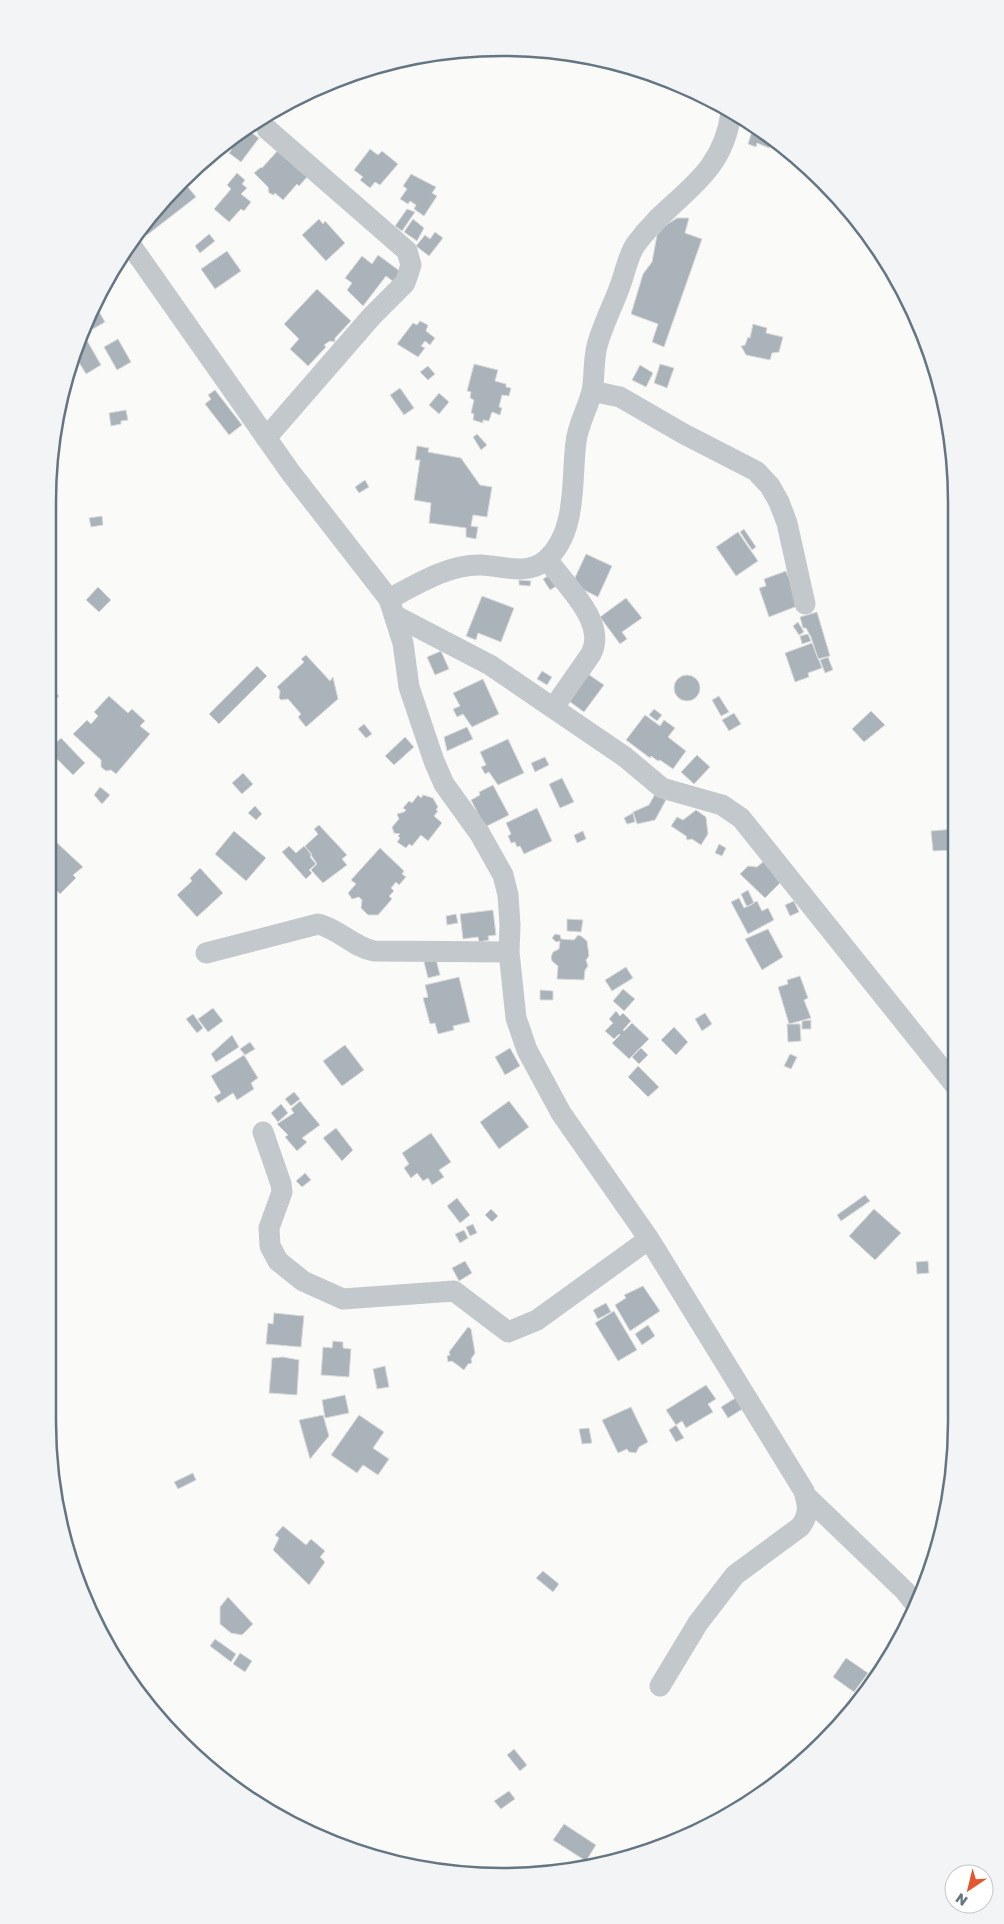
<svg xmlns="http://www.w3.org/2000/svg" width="1004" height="1924" viewBox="0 0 1004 1924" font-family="'Golos Text',sans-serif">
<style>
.building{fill:#aab3b9;stroke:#dcdcda}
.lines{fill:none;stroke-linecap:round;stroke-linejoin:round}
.minor{stroke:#c3c8cc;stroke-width:21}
.rim{fill:none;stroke:#657683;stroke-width:2.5}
</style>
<rect width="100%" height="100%" fill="#fafaf8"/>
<path class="building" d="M753,128L772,140L769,148L757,143L756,147L748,144Z
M246,129L259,138L241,162L229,153L232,149L225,144Z
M280,148L308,176L299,186L297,184L283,200L275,193L274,195L269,193L268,187L254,173L261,167L262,168Z
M370,149L378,155L382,151L398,164L380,185L375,182L370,188L360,180L363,177L354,170Z
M237,173L245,180L242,184L247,188L241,194L251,202L244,211L241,209L229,222L214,209L231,189L227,185Z
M411,174L436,187L432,193L437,196L424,216L414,209L416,205L410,201L408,204L400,199L407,189L403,186Z
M183,181L196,197L147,235L142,225Z
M407,209L415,212L402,231L395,226Z
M677,218H689L685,233L702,239L664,347L652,342L658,324L631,314L643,274L652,262L657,235L666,225Z
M319,219L323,224L325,221L345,243L326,261L302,235Z
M413,219L424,228L417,241L404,232Z
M435,232L443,238L429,256L416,246L425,235L430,239Z
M209,234L215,241L200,253L195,246Z
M227,251L241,271L215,289L201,269Z
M378,255L401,272L394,282L386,276L363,306L347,290L352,283L345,278L362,256L372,264Z
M317,289L351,321L335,338V342L330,341L324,345L326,347L308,366L290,349L299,339L284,324Z
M94,303L105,322L93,329L87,319Z
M420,321L428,325L426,331L435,338L430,345L425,341L421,346L425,348L418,357L397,344L413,323L417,325Z
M753,324L767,328L766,333L783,337L779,352L772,353L770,360L746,355L741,346L745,345L748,337L750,338Z
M85,337L101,365L86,374L74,354L79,341Z
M118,339L131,362L117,370L104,347Z
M474,364L498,370L495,381L506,384V387L511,388L509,396L502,395L499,407L502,408L500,415L492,412L489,421L483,420V423L473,420L474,414L471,413L474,400L470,398L471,392L467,391Z
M660,364L674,368L667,388L654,383Z
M640,365L653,373L646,387L632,380Z
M428,366L435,374L428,380L420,372Z
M400,388L414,408L404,415L390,395Z
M215,390L242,425L229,435L205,404L211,399L208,395Z
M439,393L449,402L439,414L429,405Z
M126,410L128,420L121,421V424L111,426L109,413Z
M477,434L487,445L481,450L473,437Z
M417,446L429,448L428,452L461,458L480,485L492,487L487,517L473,515L471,526L478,527L476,539L466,537V528L429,523L431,503L414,500L420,460H415Z
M365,480L369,487L359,493L355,487Z
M102,516L103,525L91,527L89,518Z
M744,529L756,547L752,550L740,532Z
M738,532L758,561L736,576L716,547Z
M586,554L612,566L598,597L572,584Z
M786,571L800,605L769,617L759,588L766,586L764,579Z
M551,574L558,585L550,590L543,579Z
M519,580L531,581L530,586L519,585Z
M98,587L111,600L99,612L86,600Z
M482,596L514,608L501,642L478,633L476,640L466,636Z
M626,598L642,618L622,632L627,639L620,644L600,617Z
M817,612L830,656L818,659L811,637L806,628H803L800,617Z
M798,622L804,632L799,635L793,626Z
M808,634L811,641L802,644L800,636Z
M812,643L822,668L808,673L809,677L795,682L785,653Z
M441,651L449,669L435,675L427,657Z
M306,655L330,681L333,677L338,699L306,727L298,717L301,714L288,699L281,700L279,698L280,691L277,687L304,662L301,659Z
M828,657L833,670L825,673L820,660Z
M257,666L267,676L219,724L209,714Z
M542,671L552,677L547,685L537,679Z
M585,672L604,685L584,712L566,699Z
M674 688a13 13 0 1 1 26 0a13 13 0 1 1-26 0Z
M483,679L499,714L472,727L463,714L457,717L453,709L460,706L453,693Z
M48,686L59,696L48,708Z
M109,696L128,713L132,709L145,721L140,726L150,734L116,774L111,770L106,771L101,767V760L73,734L87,720L91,724L98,716L94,712Z
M719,696L729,712L721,716L712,700Z
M654,709L662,715L657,721L649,715Z
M871,711L885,725L864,742L852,729Z
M734,713L741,724L729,731L722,720Z
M645,715L660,726L664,720L675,728L668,737L686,751L673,769L660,760L658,761L651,756L650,758L626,740Z
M364,724L372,734L366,738L358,729Z
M467,727L473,739L447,751L444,737Z
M405,737L414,747L394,765L385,756Z
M61,738L85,763L73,775L48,750Z
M508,739L524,773L498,785L489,772L485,774L481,767L486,765L480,752Z
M697,755L710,767L694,784L681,772Z
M545,757L549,765L535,772L531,763Z
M243,773L253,784L242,794L232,783Z
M562,778L574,802L560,808L549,784Z
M493,785L509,815L485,827L471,800L480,795L479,792Z
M100,787L110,795L102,804L94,795Z
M655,794L666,800L655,820L637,824L633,812L649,805Z
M418,795L421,798L423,795L433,798L438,807L436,810L438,811L434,816L442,823L428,841L421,835L412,846L409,844L406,848L397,842L400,838L398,836L400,834L394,833L392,827L399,819L397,814L404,812L406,810L403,808L409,801L412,803Z
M255,806L262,814L256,820L248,813Z
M537,808L552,841L524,854L520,846L517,847L515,842L511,843L508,836L511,834L506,823Z
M696,810L706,817L708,834L701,845L692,839L687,840L686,836L671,826L677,817L683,820Z
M633,813L635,822L627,824L624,818Z
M319,825L347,855L342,859L347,865L323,883L311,870L317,864L305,846L318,834L314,829Z
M954,829V850L933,851L931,831Z
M234,831L266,858L246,881L215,854Z
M583,831L586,839L577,843L574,835Z
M55,841L83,867L73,875L76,878L60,894L57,891L53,894L48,888V848Z
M719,844L726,848L722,856L715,853Z
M289,846L296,853L304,846L312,854L310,857L316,864L309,870L312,873L306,879L282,852Z
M380,848L404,871L402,874L406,877L399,885L396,882L391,888L394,891L389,896L392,899L378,915H368L361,908L362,900L359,897L352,899L348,893L356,884L351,880Z
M764,861L780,883L765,898L740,874L748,866L757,867Z
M200,868L223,893L197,917L177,895L192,881L190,878Z
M748,890L754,903L747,907L741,894Z
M739,898L744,908L757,901L762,911L768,908L774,920L748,934L731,902Z
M794,901L799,912L790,916L785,905Z
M493,910L496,935L488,936L489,940L479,942L478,937L463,939L460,914Z
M456,914L458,923L447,925L446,916Z
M567,919L583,920L581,932L567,931Z
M768,929L783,957L762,970L745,939Z
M555,934L560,935L561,939L574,940L578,935L581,936L587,941L589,956L586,960L588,966L585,970L584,980L557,979L558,966L552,961L551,957L553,952L559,949L560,941L556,942L552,938Z
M436,959L440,975L428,978L424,962Z
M626,967L633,978L612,991L605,980Z
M800,976L808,998L804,1000L811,1018L789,1024L778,987L788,984L787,980Z
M459,977L470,1022L453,1026L454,1030L438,1034L435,1023L430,1024L423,998L428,997L425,985Z
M623,989L635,999L624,1011L613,1001Z
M540,990L553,991V1000H540Z
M213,1008L223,1021L208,1032L198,1019Z
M616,1011L620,1016L623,1013L631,1021L623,1030L624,1031L632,1023L649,1039L629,1059L612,1043L620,1035L619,1034L614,1039L605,1031L613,1023L609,1019Z
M705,1013L712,1024L702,1031L695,1019Z
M193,1014L203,1028L197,1033L186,1019Z
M811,1020V1029H802V1021Z
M787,1024H800L801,1041L788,1042Z
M674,1027L688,1042L676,1055L661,1040Z
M232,1035L239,1047L216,1062L211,1054Z
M250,1042L255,1049L245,1055L240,1049Z
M345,1045L364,1070L342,1086L323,1061Z
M510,1048L520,1066L505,1075L495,1057Z
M641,1048L648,1055L639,1064L632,1057Z
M790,1054L797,1057L791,1069L784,1066Z
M244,1055L258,1078L251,1083L254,1089L237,1100L233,1093L218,1103L214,1097L221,1093L211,1076Z
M638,1066L659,1087L648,1097L628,1077Z
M294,1092L300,1099L291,1106L285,1099Z
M300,1101L320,1125L302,1138L307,1142L297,1151L285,1137L288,1135L277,1124L294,1113L291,1109Z
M509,1101L529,1127L499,1149L480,1122Z
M281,1104L288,1113L278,1122L271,1113Z
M336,1128L353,1150L342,1161L323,1138Z
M431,1133L451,1162L439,1170L444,1177L432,1185L428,1178L423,1181L417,1173L411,1178L404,1168L409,1164L402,1153Z
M305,1173L311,1180L302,1187L296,1181Z
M865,1195L870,1201L841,1221L837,1215Z
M457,1198L470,1215L460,1223L447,1206Z
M491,1209L498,1216L492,1222L485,1215Z
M874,1209L901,1233L875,1260L849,1236Z
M473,1224L477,1233L470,1236L466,1227Z
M464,1230L468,1238L460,1243L455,1234Z
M465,1261L472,1273L459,1281L452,1268Z
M928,1261L929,1273L917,1274L916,1262Z
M643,1286L660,1311L630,1331L615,1305L626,1298L624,1295Z
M606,1303L611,1312L598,1319L593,1310Z
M614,1311L637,1350L618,1361L595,1323Z
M274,1313L304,1316L301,1347L266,1344L268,1323L273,1324Z
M648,1325L655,1336L642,1345L635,1334Z
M468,1327L471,1329L475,1353L471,1359L472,1363L468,1364L464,1370L452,1361L448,1362L447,1356L450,1355L449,1352Z
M333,1341L343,1342V1348L351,1349L349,1377L321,1375L323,1347L332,1348Z
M283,1357L299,1360L297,1395L269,1393L272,1358Z
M385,1366L389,1387L377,1389L373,1369Z
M706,1385L716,1399L708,1404L713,1412L686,1428L682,1421L676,1425L666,1410Z
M345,1395L349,1413L325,1418L322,1400Z
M737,1397L744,1408L728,1418L721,1407Z
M631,1407L648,1442L639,1447L636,1453L629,1452L627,1449L618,1453L602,1420Z
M323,1415L329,1436L310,1459L299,1420Z
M359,1415L384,1432L373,1448L389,1459L378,1475L363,1465L357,1473L331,1455Z
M676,1425L684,1438L676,1442L669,1430Z
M589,1428L592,1443L582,1444L579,1429Z
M193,1473L196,1480L178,1489L174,1482Z
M283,1526L306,1545L311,1539L325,1551L320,1557L325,1562L309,1585L273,1550L279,1538L275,1535Z
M543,1571L559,1584L553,1592L536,1578Z
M228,1597L253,1624L242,1635L231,1633L220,1624V1607Z
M215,1639L236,1654L231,1662L210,1646Z
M240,1653L252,1661L245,1672L233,1664Z
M846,1658L868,1673L854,1692L833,1677Z
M514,1749L527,1765L520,1771L507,1755Z
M509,1791L515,1799L501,1809L494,1801Z
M564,1824L596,1845L586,1861L553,1840Z"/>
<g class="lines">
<path class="minor" d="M130,244L291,473L389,599L403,643L409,687L434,761L444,784L480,834L503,875L508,895L510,925L509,952L516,1018L527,1050L561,1113L649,1239L804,1491C808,1505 810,1514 800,1527L735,1575L698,1623L660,1686
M592,391L620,397L684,434L756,471L770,486L779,502L787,523L805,604
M266,438L372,316L405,283L411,265L407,251L267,129
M547,559C564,584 608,622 591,654L554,707
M389,599C417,584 449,564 481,565C503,566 527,576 546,560C578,532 571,479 576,442C578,424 588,408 592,391C595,377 593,361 597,346C602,326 613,306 620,286C625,273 628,255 636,244C671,195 722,181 731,113
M396,616L490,665L625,757L662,788L722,805L741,818L954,1084
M206,953L318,924C339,929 353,947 374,951L509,952
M263,1132L281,1184L282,1192L269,1228L270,1246L278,1261L303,1281L343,1299L454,1291L508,1332L537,1320L649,1239
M805,1495L905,1591L916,1605"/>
</g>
<path d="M0 0H1004V1924H0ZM502 56H502A446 446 0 0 1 948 502V1422A446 446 0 0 1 502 1868H502A446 446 0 0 1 56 1422V502A446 446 0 0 1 502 56Z" fill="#f3f4f5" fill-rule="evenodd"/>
<path class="rim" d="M502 56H502A446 446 0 0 1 948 502V1422A446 446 0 0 1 502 1868H502A446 446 0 0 1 56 1422V502A446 446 0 0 1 502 56Z"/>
<g transform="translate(969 1889) rotate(215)"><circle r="24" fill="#ffffff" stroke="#c1c8cd"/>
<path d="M0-4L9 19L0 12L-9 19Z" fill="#e4572e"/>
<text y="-8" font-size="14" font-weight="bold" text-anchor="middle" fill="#657683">N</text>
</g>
</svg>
